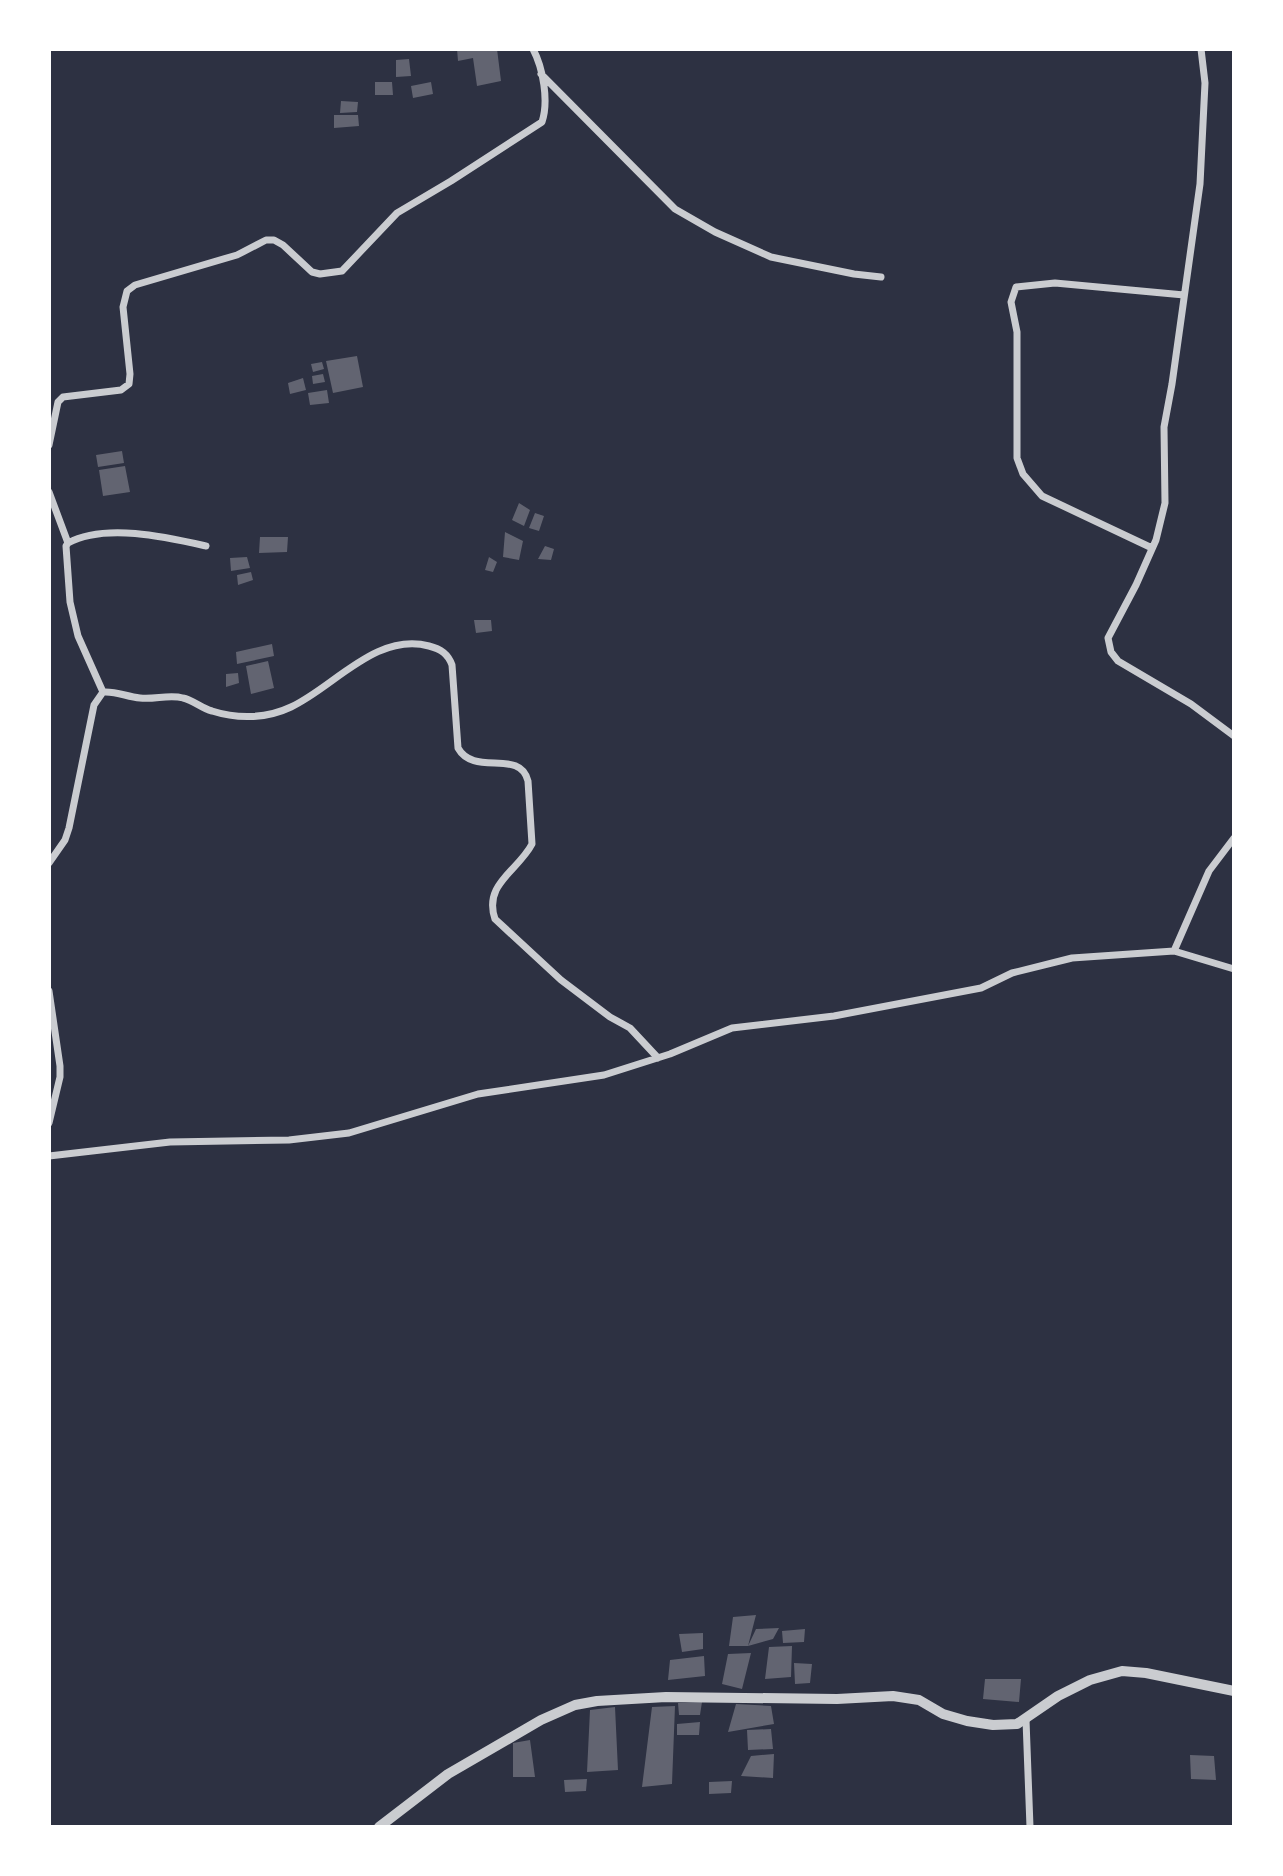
<svg xmlns="http://www.w3.org/2000/svg" width="1283" height="1876" viewBox="0 0 1283 1876" font-family="Lato,sans-serif">
<style>
.building{fill:#626471}
.lines{fill:none;stroke-linecap:round;stroke-linejoin:round}
.minor{stroke:#caccd0;stroke-width:7}
.tertiary{stroke:#caccd0;stroke-width:10}
</style>
<rect width="100%" height="100%" fill="#2d3142"/>
<path class="building" d="M457,49H497L501,81L477,86L473,58L458,61Z
M409,59L411,76L396,77V60Z
M375,82H392L393,95H375Z
M431,82L433,94L413,98L411,86Z
M341,101L358,102L357,112L340,113Z
M334,115H358L359,126L334,128Z
M357,356L363,387L333,393L326,361Z
M322,362L324,369L313,372L311,364Z
M323,374L325,382L313,384L312,376Z
M303,378L306,390L290,394L288,383Z
M327,390L329,403L310,405L308,393Z
M122,451L124,463L98,467L96,455Z
M125,466L130,492L103,496L99,470Z
M519,503L530,510L524,526L512,520Z
M535,513L544,516L539,531L529,528Z
M505,532L523,541L519,560L503,557Z
M260,537H288L287,552L259,553Z
M545,546L554,549L551,560L538,559Z
M247,557L250,568L231,571L230,558Z
M489,557L497,562L493,572L485,570Z
M251,572L253,580L238,585L237,575Z
M474,620H491L492,631L476,633Z
M272,644L274,656L237,664L236,652Z
M268,661L274,688L251,694L246,666Z
M238,673L239,683L226,687V674Z
M756,1615L748,1646L756,1629L779,1628L773,1639L748,1646H729L733,1617Z
M805,1629L804,1642L783,1643L782,1631Z
M703,1633V1649L682,1652L679,1634Z
M792,1646L791,1677L765,1679L769,1647Z
M751,1653L742,1689L722,1684L728,1654Z
M704,1656L705,1676L668,1680L670,1660Z
M794,1663L812,1664L810,1683L795,1684Z
M985,1679H1021L1019,1702L983,1699Z
M702,1702L700,1715H679L678,1703Z
M736,1704L771,1706L774,1724L728,1732Z
M675,1706L672,1784L642,1787L652,1707Z
M615,1707L618,1770L587,1772L590,1710Z
M700,1722L699,1735H677V1724Z
M771,1729L773,1749L748,1750L747,1730Z
M530,1740L535,1777H513V1743Z
M774,1754L773,1778L741,1776L751,1756Z
M1190,1755L1214,1756L1216,1780L1191,1779Z
M587,1779L586,1791L565,1792L564,1780Z
M732,1781L731,1793L709,1794V1782Z"/>
<g class="lines">
<path class="minor" d="M1201,49L1205,83L1200,184L1172,384L1164,427L1165,503L1156,540L1136,585L1108,638L1111,652L1118,661L1191,704L1234,736
M541,74L675,209L715,232L771,257L854,274L881,277
M49,445L58,402L63,397L121,390L129,384L130,374L123,307L127,291L135,285L237,255L266,240H274L283,245L312,272L320,274L342,271L397,213L451,181L542,122C549,101 543,68 533,49
M49,492L68,543
M1152,548L1042,496L1023,474L1017,458V332L1011,302L1016,287L1055,283L1184,295
M103,692L78,636L70,602L66,546L68,543C105,523 166,537 206,546
M49,863L65,840L69,828L94,705L103,692C117,691 127,697 140,698C154,700 169,694 183,698C193,700 201,708 212,711C237,719 266,719 291,707C334,687 376,632 429,646C441,649 448,654 452,665L458,748C474,777 520,748 528,781L532,844C518,871 483,884 495,919L561,980L610,1017L630,1028L658,1058
M1174,951L1209,871L1234,838
M49,991L60,1066V1077L49,1123
M49,1156L170,1142L289,1140L349,1133L478,1094L604,1075L670,1054L732,1028L834,1016L981,988L1012,973L1072,958L1174,951L1234,969
M1026,1720L1030,1827"/>
<path class="tertiary" d="M379,1827L448,1774L541,1720L575,1705L597,1701L666,1697L837,1699L893,1696L919,1700L943,1714L967,1721L993,1725L1017,1724L1058,1696L1090,1680L1122,1671L1146,1673L1234,1691"/>
</g>
<rect width="1283" height="1876" fill="none" stroke="#ffffff" stroke-width="102"/>
</svg>
